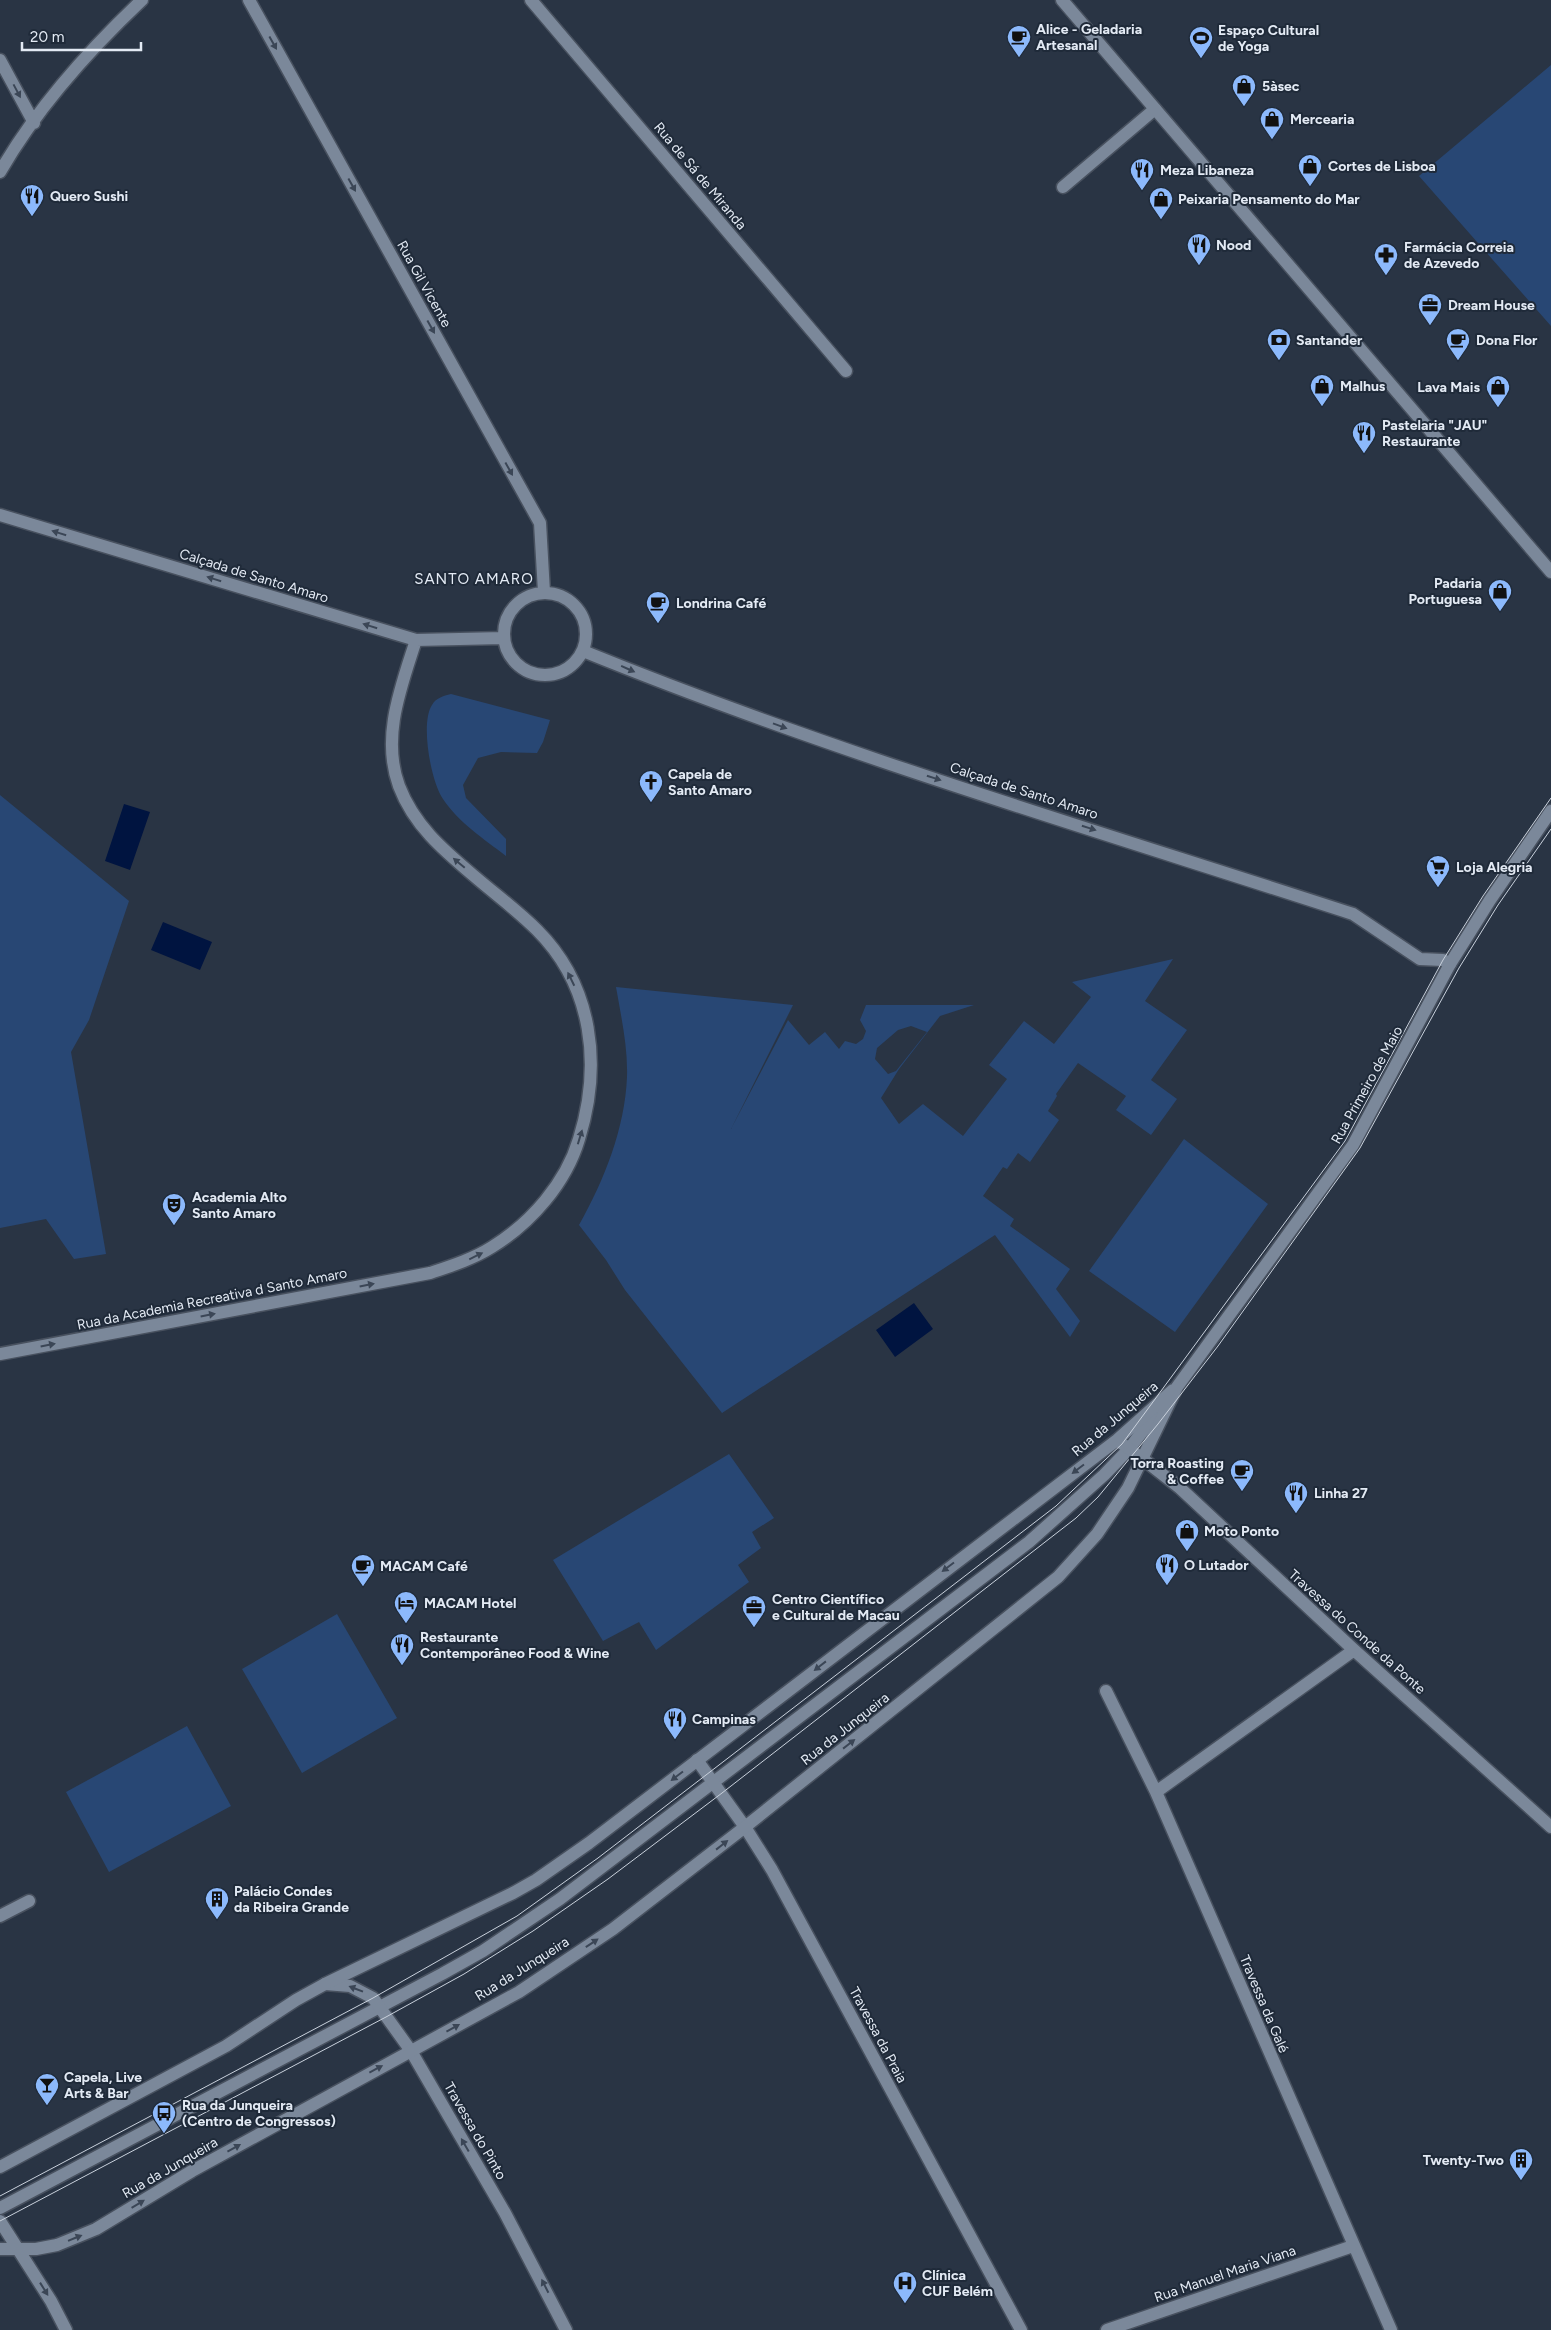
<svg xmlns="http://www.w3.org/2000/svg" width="1551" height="2330" viewBox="0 0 1551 2330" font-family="Figtree,sans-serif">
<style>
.green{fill:#284774;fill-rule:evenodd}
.water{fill:#001440}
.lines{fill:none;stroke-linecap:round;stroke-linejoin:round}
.lane-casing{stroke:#48515f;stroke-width:15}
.street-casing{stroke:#48515f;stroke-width:15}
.secondary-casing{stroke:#48515f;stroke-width:15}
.lane{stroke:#7b889a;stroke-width:12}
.street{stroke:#7b889a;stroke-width:12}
.secondary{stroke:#7b889a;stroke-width:12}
.tram{stroke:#c9d1dc;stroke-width:1}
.oneway{fill:#3b4656}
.labels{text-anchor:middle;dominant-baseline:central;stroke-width:4;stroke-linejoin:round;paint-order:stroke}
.poi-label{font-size:14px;font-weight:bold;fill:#e3eaf4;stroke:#1f2a39;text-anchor:start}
.street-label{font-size:14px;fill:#e3eaf4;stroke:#1f2a39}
.neighbourhood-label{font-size:15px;letter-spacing:1px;fill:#e3eaf4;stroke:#1f2a39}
</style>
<rect width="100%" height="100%" fill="#293444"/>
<path class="green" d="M1551,65V326L1419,176Z
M451,694L550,720L543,742L537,753L501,752L478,758L463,785L466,798L506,839V856C484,839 458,822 443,799C431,782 420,723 432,705C436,698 443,696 451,694Z
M0,795L129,901L89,1020L71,1052L106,1254L74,1259L46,1219L0,1228Z
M1173,959L1145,1001L1187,1030L1151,1080L1177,1099L1151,1135L1116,1110L1126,1096L1078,1063L1056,1094L1057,1096L1048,1111L1059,1120L1030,1162L1018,1153L1007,1169L1003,1167L983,1196L1014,1219L1010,1226L1070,1269L1056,1289L1080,1321L1070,1337L995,1235L722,1413L625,1290L606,1260L579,1225C604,1181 625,1128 627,1077C628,1047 621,1016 616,987L793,1005L731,1129L788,1020L809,1045L825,1032L839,1049L845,1041L856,1044L863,1039L866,1031L860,1020L866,1005H974L940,1016L899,1069L881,1098L899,1124L923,1104L963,1136L1007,1079L989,1065L1024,1021L1054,1044L1091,997L1072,982ZM911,1026L927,1032L896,1071L888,1074L875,1059L877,1048L898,1030Z
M1184,1139L1268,1204L1175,1332L1089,1271Z
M729,1454L774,1518L752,1532L761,1548L738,1565L749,1582L656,1650L639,1622L603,1641L553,1560Z
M337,1614L397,1718L302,1773L242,1669Z
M187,1726L231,1806L109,1872L66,1792Z"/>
<path class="water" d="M124,804L150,812L130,870L105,861Z
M163,922L212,942L200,970L151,950Z
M914,1303L933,1329L895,1357L876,1330Z"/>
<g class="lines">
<g class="lane-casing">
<path id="lane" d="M1063,187L1155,109
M0,2208L442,1974L483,1951L560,1899L1029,1542L1104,1475L1129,1449L1164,1403"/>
</g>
<g class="street-casing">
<path id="street" d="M249,0L540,523L544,592
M531,0L846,371
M0,60L34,123
M0,172C37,108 89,50 142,0
M0,515L416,640L503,638
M504 634a41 41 0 1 1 82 0a41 41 0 1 1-82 0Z
M583,651C834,753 1095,830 1353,914L1420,959L1443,960L1450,964
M0,1354L430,1273C451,1266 473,1259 492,1247C531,1223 566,1183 579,1139C602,1065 593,986 537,930C519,912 499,897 480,881C447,853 415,828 399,786C381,737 401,687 416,640
M1143,1459L1180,1488L1354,1650L1551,1827
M1106,1691L1156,1792L1391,2330
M697,1760L745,1827L772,1870L1021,2330
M1156,1792L1354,1650
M0,1916L29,1901
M325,1984L350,1986L373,1998L411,2051L505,2213L566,2330
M0,2221L51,2301L66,2330
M1107,2330L1353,2246"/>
</g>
<g class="secondary-casing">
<path id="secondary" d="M1062,0L1551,572
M1117,1440L1143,1459
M0,2167L226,2046L296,2000L325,1984L513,1893L536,1880L589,1843L1117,1440L1173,1390
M0,2249H36L57,2245L96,2229L192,2171L519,1992L613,1929L745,1827L1058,1577L1097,1534L1128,1488L1177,1387L1353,1145L1450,964L1490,900L1551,811"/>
</g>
<use href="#lane" class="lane"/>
<use href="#street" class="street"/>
<use href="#secondary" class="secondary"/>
<path class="tram" d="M0,2196L373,1998L517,1916L598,1858L1056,1506L1122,1444L1345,1141L1443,960L1483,896L1551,798
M0,2221L386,2017L464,1974L533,1931L608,1879L722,1793L1076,1518L1098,1497L1158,1424L1218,1346L1360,1148L1459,968L1498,905L1551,829"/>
</g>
<defs><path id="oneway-solid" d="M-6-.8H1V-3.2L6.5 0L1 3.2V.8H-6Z" transform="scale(1.25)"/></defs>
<g class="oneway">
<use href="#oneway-solid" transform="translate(273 43) rotate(61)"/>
<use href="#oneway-solid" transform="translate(17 91) rotate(62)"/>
<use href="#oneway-solid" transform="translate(352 185) rotate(61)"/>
<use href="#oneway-solid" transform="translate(431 327) rotate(61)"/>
<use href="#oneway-solid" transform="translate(509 469) rotate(61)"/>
<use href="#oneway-solid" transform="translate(59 533) rotate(-163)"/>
<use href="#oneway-solid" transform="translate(214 579) rotate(-163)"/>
<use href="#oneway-solid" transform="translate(370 626) rotate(-163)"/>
<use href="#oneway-solid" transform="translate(628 669) rotate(24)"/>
<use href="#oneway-solid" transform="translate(780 726) rotate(20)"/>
<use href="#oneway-solid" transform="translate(934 778) rotate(18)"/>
<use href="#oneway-solid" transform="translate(1089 828) rotate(18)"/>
<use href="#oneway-solid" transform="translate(459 863) rotate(-140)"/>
<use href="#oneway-solid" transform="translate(571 979) rotate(-116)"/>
<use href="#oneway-solid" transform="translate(580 1137) rotate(-73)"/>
<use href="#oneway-solid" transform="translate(476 1256) rotate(-26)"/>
<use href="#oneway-solid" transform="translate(367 1285) rotate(-11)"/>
<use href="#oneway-solid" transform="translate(208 1315) rotate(-11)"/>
<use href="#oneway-solid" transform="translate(48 1345) rotate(-11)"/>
<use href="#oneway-solid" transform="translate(1078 1469) rotate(143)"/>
<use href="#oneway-solid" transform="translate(948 1567) rotate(143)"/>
<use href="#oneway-solid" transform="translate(820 1666) rotate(142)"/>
<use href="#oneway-solid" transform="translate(849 1744) rotate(-38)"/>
<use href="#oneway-solid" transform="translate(677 1776) rotate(143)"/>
<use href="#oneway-solid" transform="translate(722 1845) rotate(-38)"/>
<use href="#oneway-solid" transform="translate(592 1943) rotate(-34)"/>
<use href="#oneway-solid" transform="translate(356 1989) rotate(-159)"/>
<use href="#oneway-solid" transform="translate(453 2028) rotate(-29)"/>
<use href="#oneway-solid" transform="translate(376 2069) rotate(-28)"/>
<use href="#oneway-solid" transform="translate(465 2145) rotate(-120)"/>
<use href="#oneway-solid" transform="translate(234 2148) rotate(-29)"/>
<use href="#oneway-solid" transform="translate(138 2204) rotate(-31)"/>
<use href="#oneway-solid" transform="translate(75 2238) rotate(-22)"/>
<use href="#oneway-solid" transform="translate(545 2286) rotate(-117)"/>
<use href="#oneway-solid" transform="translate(44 2289) rotate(58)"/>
</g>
<defs>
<g id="cafe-pin" transform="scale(1.25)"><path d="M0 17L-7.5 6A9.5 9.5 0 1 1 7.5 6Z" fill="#8cb9fc" stroke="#1f2a39"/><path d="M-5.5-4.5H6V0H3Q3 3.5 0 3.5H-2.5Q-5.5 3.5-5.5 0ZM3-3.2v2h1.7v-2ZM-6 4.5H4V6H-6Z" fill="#111"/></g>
<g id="stadium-pin" transform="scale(1.25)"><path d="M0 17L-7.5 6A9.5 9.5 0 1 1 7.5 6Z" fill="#8cb9fc" stroke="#1f2a39"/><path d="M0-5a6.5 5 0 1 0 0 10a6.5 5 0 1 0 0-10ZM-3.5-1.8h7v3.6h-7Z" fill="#111"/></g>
<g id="shop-pin" transform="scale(1.25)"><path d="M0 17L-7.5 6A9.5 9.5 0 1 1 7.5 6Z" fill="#8cb9fc" stroke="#1f2a39"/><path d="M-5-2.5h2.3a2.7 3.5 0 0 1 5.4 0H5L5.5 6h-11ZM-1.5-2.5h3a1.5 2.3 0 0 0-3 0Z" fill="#111"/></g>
<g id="restaurant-pin" transform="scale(1.25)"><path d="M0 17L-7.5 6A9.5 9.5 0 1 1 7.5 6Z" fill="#8cb9fc" stroke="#1f2a39"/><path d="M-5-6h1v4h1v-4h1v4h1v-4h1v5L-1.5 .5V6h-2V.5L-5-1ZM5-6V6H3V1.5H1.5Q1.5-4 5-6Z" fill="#111"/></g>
<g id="pharmacy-pin" transform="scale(1.25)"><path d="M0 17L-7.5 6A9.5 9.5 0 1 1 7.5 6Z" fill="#8cb9fc" stroke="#1f2a39"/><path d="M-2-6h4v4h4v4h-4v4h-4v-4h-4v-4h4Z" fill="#111"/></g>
<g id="office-pin" transform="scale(1.25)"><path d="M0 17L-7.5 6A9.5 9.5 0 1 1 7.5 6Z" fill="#8cb9fc" stroke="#1f2a39"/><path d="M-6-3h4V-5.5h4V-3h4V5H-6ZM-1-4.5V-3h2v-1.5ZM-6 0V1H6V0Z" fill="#111"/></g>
<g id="bank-pin" transform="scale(1.25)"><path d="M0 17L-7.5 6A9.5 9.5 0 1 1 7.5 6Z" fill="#8cb9fc" stroke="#1f2a39"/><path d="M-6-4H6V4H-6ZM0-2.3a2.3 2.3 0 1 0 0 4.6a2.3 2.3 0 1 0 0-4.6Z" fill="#111"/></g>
<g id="church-pin" transform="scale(1.25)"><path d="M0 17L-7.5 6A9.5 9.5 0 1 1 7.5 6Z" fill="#8cb9fc" stroke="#1f2a39"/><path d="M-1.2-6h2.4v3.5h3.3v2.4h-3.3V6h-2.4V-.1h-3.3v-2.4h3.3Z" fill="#111"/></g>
<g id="supermarket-pin" transform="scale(1.25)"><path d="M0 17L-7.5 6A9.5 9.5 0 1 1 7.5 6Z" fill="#8cb9fc" stroke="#1f2a39"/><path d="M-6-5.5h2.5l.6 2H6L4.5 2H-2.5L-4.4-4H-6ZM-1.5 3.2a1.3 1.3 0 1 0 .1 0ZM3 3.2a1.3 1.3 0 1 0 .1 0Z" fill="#111"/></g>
<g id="theatre-pin" transform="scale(1.25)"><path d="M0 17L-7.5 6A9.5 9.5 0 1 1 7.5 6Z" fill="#8cb9fc" stroke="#1f2a39"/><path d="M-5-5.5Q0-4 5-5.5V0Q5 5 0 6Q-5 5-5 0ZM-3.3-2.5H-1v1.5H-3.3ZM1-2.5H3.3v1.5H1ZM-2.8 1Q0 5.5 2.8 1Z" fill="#111"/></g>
<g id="hotel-pin" transform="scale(1.25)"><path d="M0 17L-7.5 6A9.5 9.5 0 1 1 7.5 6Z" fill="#8cb9fc" stroke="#1f2a39"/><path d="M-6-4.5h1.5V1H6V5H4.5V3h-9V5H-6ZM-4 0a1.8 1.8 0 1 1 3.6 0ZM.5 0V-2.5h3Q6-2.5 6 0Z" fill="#111"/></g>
<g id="building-pin" transform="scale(1.25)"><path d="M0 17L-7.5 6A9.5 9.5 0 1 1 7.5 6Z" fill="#8cb9fc" stroke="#1f2a39"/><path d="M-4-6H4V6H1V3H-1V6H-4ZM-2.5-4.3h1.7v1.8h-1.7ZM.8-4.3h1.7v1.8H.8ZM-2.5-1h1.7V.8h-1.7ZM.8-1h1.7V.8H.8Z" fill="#111"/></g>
<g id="bar-pin" transform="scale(1.25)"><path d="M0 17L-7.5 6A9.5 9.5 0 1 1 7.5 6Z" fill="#8cb9fc" stroke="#1f2a39"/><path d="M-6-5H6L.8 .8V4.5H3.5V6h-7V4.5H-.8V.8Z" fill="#111"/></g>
<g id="bus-pin" transform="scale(1.25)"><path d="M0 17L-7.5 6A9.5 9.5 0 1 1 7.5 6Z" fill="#8cb9fc" stroke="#1f2a39"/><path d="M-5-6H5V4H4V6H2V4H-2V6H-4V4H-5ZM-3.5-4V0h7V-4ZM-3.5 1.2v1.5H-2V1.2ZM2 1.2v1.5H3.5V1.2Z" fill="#111"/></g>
<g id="hospital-pin" transform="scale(1.25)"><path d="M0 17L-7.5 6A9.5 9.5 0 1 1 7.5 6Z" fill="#8cb9fc" stroke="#1f2a39"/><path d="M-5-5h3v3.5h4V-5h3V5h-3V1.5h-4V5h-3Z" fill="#111"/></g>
</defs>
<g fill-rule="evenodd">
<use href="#cafe-pin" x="1019" y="37"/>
<use href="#stadium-pin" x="1201" y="38"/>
<use href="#shop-pin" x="1244" y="86"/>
<use href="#shop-pin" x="1272" y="119"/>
<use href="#shop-pin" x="1310" y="166"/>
<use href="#restaurant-pin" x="1142" y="170"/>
<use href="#restaurant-pin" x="32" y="196"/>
<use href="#shop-pin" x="1161" y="199"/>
<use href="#restaurant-pin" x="1199" y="245"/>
<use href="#pharmacy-pin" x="1386" y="255"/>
<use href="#office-pin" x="1430" y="305"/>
<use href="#bank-pin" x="1279" y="340"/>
<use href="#cafe-pin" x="1458" y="340"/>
<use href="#shop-pin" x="1322" y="386"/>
<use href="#shop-pin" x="1498" y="387"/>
<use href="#restaurant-pin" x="1364" y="433"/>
<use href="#shop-pin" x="1500" y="591"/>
<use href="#cafe-pin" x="658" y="603"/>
<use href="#church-pin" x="651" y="782"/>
<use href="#supermarket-pin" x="1438" y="867"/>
<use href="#theatre-pin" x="174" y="1205"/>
<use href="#cafe-pin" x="1242" y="1471"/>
<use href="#restaurant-pin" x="1296" y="1493"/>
<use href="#shop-pin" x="1187" y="1531"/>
<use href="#restaurant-pin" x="1167" y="1565"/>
<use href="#cafe-pin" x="363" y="1566"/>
<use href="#hotel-pin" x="406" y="1603"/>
<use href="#office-pin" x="754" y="1607"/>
<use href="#restaurant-pin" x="402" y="1645"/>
<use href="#restaurant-pin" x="675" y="1719"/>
<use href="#building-pin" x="217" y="1899"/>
<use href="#bar-pin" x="47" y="2085"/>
<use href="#bus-pin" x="164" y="2113"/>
<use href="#building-pin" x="1521" y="2160"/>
<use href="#hospital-pin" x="905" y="2283"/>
</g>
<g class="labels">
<g class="poi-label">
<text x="1036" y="29">Alice - Geladaria<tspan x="1036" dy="16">Artesanal</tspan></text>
<text x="1218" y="30">Espaço Cultural<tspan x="1218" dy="16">de Yoga</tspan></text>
<text x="1262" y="86">5àsec</text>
<text x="1290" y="119">Mercearia</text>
<text x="1328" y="166">Cortes de Lisboa</text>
<text x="1160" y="170">Meza Libaneza</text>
<text x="50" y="196">Quero Sushi</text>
<text x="1178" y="199">Peixaria Pensamento do Mar</text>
<text x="1216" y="245">Nood</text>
<text x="1404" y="247">Farmácia Correia<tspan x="1404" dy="16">de Azevedo</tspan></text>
<text x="1448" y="305">Dream House</text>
<text x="1296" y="340">Santander</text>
<text x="1476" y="340">Dona Flor</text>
<text x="1340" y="386">Malhus</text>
<text x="1480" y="387" text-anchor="end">Lava Mais</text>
<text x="1382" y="425">Pastelaria "JAU"<tspan x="1382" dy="16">Restaurante</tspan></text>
<text x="1482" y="583" text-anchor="end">Padaria<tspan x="1482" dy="16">Portuguesa</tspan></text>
<text x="676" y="603">Londrina Café</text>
<text x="668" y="774">Capela de<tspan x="668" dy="16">Santo Amaro</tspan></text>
<text x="1456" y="867">Loja Alegria</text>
<text x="192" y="1197">Academia Alto<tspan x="192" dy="16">Santo Amaro</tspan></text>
<text x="1224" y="1463" text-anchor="end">Torra Roasting<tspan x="1224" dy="16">&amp; Coffee</tspan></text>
<text x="1314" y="1493">Linha 27</text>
<text x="1204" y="1531">Moto Ponto</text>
<text x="1184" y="1565">O Lutador</text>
<text x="380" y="1566">MACAM Café</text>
<text x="772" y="1599">Centro Científico<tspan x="772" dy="16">e Cultural de Macau</tspan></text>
<text x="424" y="1603">MACAM Hotel</text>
<text x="420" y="1637">Restaurante<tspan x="420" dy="16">Contemporâneo Food &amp; Wine</tspan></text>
<text x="692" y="1719">Campinas</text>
<text x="234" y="1891">Palácio Condes<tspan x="234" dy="16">da Ribeira Grande</tspan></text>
<text x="64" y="2077">Capela, Live<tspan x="64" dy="16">Arts &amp; Bar</tspan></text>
<text x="182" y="2105">Rua da Junqueira<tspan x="182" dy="16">(Centro de Congressos)</tspan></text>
<text x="1504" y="2160" text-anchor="end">Twenty-Two</text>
<text x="922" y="2275">Clínica<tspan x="922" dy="16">CUF Belém</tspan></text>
</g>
<g class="street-label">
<text transform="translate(700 176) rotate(50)">Rua de Sá de Miranda</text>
<text transform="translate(424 284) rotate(61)">Rua Gil Vicente</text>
<text transform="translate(254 576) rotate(17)">Calçada de Santo Amaro</text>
<text transform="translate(1024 791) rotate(18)">Calçada de Santo Amaro</text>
<text transform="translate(1367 1085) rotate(-61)">Rua Primeiro de Maio</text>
<text transform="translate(212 1299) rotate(-11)">Rua da Academia Recreativa d Santo Amaro</text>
<text transform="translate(1115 1419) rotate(-40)">Rua da Junqueira</text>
<text transform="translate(1357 1632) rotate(42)">Travessa do Conde da Ponte</text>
<text transform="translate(845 1729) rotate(-38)">Rua da Junqueira</text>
<text transform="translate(522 1969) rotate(-32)">Rua da Junqueira</text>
<text transform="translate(1264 2004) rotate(67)">Travessa da Galé</text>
<text transform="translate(878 2035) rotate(62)">Travessa da Praia</text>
<text transform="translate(475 2131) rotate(60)">Travessa do Pinto</text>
<text transform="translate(170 2168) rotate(-30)">Rua da Junqueira</text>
<text transform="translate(1225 2274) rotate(-19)">Rua Manuel Maria Viana</text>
</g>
<g class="neighbourhood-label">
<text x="474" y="579">SANTO AMARO</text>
</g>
</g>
<path d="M22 42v8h119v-8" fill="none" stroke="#e3eaf4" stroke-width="2.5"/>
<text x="30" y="42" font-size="15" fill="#e3eaf4" stroke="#1f2a39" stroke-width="4" paint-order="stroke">20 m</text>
</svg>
